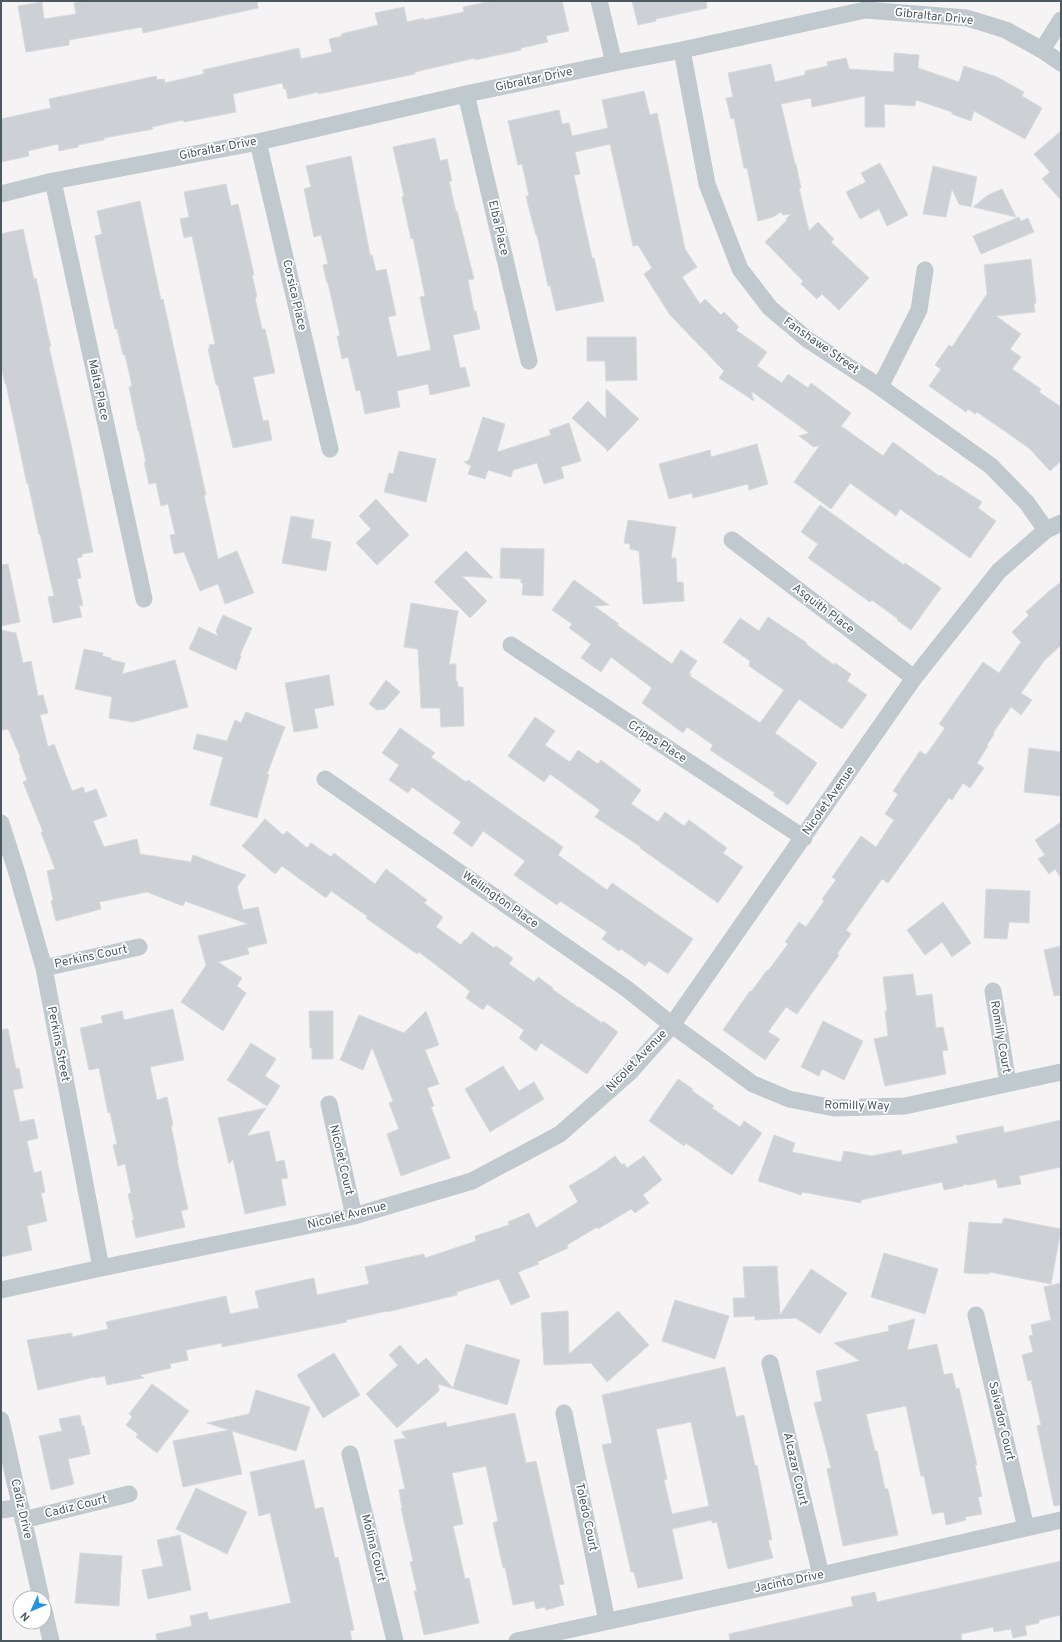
<svg xmlns="http://www.w3.org/2000/svg" width="1062" height="1642" viewBox="0 0 1062 1642" font-family="Overpass,sans-serif">
<style>
.building{fill:#cdd1d5;stroke:#d7dadd;fill-rule:evenodd}
.lines{fill:none;stroke-linecap:round;stroke-linejoin:round}
.minor{stroke:#bfc9ce;stroke-width:17}
.labels{text-anchor:middle;dominant-baseline:central;stroke-width:3.5;stroke-linejoin:round;paint-order:stroke}
.street-label{font-size:12px;fill:#4b5960;stroke:#fff}
</style>
<rect width="100%" height="100%" fill="#f5f3f3"/>
<path class="building" d="M84,1H257L258,8L143,33L142,27L69,40V45L26,52L18,6L42,2L44,19L76,14L74,3Z
M492,1H562L569,31L546,36L548,42L521,48V50L475,60V58L415,72V74L318,94V92L288,99L286,89H284L282,83L233,94L236,112L184,122L183,120L152,127L153,129L104,138V140L78,145V147L59,151L58,144L28,151L29,156L1,162V119L51,108L49,99L156,76L157,80L164,79L165,83L204,74L203,70L299,48L301,59L332,52L329,39L342,36L341,34L378,25L375,13L404,7L407,22L424,18V20L464,12L463,7Z
M632,1H706L707,8L656,19V21L638,25Z
M894,53L919,55L918,68L959,82L964,66L997,77L1024,92L1022,96L1042,108L1025,139L974,111L971,121L952,114V112L916,100L915,106L884,104L885,127H865V96L812,107L811,98L781,104L795,164H796L801,188H799L809,231L818,222L834,239L831,242L869,278L839,310L822,294L817,299L801,284L803,281L765,242L787,220L786,219L791,214L783,215L781,212L773,217L758,221L747,168H744L734,118L731,119L726,98L733,97L728,73L771,64L775,82L805,75V71L828,66L827,62L846,58L849,69L894,72Z
M644,91L650,115L657,113L685,249L697,267L682,277L700,304L705,299L721,315L724,312L739,327L736,330L767,352L757,366L782,383L788,374L808,388L811,383L851,413L841,426L883,456L893,442L939,476L940,475L982,502L978,508L996,521L970,558L900,509L896,516L850,483L831,509L794,482L820,445L814,447L799,436L809,433L751,391L754,401L719,378L724,371L670,315L644,274L652,268L638,245L633,246L610,144L575,152L580,174L574,175L580,203L592,258H594L604,301L556,311L550,285L548,286L537,235H536L529,209L526,196H529L522,164L518,165L508,121L559,110L562,124L569,123L572,136L608,128L602,100Z
M1061,131V200L1042,179L1050,172L1034,154Z
M435,138L440,161L447,159L452,181H449L456,212L457,211L474,279L468,280L474,311H476L480,329L453,335L460,368L465,367L470,386L430,395L428,384L397,391L400,407L365,414L360,390L356,391L348,357L342,359L337,336H340L328,283H327L323,265L328,264L321,235L314,237L304,189L311,187L306,166L351,156L370,255H372L376,271L386,269L396,315L388,317L397,357L431,350L420,297L425,296L413,238L411,239L402,197L404,196L393,147Z
M880,163L908,215L887,226L879,209L860,219L846,192L866,182L861,173Z
M933,166L977,177L971,207L959,204L952,189L946,217L923,214Z
M226,184L231,206L238,204L254,275H252L257,297L255,298L262,329H265L275,373L253,377L263,421L268,420L272,440L233,448L218,385H216L208,349L210,348L209,345L215,344L192,236L184,238L180,219L189,217L184,192Z
M1002,189L1016,217L973,207L988,195Z
M140,201L161,300L163,299L206,495H204L218,559L237,551L254,593L225,604L218,584L200,591L184,552L174,554L170,535L175,534L168,504L161,506L156,483L149,484L144,462H146L139,431H138L129,387L132,386L125,355H123L117,329H115L99,257L95,236L102,234L97,211Z
M1019,217L1021,221L1028,218L1034,232L981,254L973,236Z
M23,229L34,279L36,278L48,335L51,346L49,347L71,444L93,552L82,554V557L77,558L81,578L77,579L83,605L79,606L82,617L53,623L48,597L54,596L40,534H39L28,483L27,484L6,384H5L1,366V234Z
M1031,259L1036,303L1034,304L1035,312L996,316L1021,334L1010,349L1021,357L1012,369L1041,389L1039,392L1061,407V461L1050,471L1030,449L1009,434L977,412L975,414L968,409L966,412L929,386L941,369L935,365L949,345L952,347L987,294L984,265Z
M587,337H636L637,380L606,381L605,361H587Z
M606,389L639,419L607,452V450L572,418L588,401L606,419Z
M483,417L505,424L497,452L551,435L549,430L569,423L581,461L561,467L564,478L544,484L537,463L513,470L511,477L488,470L485,479L468,474L471,466L464,462L469,460Z
M757,444L768,484L749,490L748,484L693,498L692,493L669,499L659,464L710,450L711,457Z
M399,451L436,459L426,502L384,492L389,473L393,474Z
M376,499L409,535L377,565L356,543L371,529L359,516Z
M820,505L904,565L905,563L941,588L911,630L897,620L898,619L872,600L870,602L808,558L818,544L801,532Z
M291,516L314,520L311,538L331,542L326,571L282,563Z
M628,520L676,527L671,558H676L677,582H683L684,601L643,604L639,551L630,549V544L624,543Z
M501,548L544,549L543,596L522,595L523,583H521V579L500,578Z
M466,551L493,578L462,576L487,601L470,618L434,582Z
M8,564L20,622L1,626V565Z
M574,580L609,605L594,606L619,624L617,625L672,664L681,650L697,661L689,673L691,674L690,676L760,723L784,690L749,666L750,661L723,642L740,618L759,631L768,617L807,643L806,644L834,665L835,663L851,674L847,681L867,695L842,729L799,699L775,733L817,763L788,805L773,795L775,793L710,750L713,745L687,727L683,733L642,703L652,688L611,657L601,672L581,658L591,644L569,628L572,624L552,610Z
M1061,582V645L1044,661L1021,693L1032,700L1021,715L1011,707L993,733L994,734L987,745L988,746L977,763L984,768L970,788L963,783L952,800L949,798L888,883L882,879L846,930L851,934L837,954L839,955L797,1014L786,1007L768,1032L780,1039L765,1060L723,1030L750,991L751,992L767,970L768,971L788,944L785,942L799,922L806,927L824,901L822,899L836,880L832,877L861,836L876,847L894,820L885,814L898,794L893,791L920,751L926,755L945,728L939,724L983,662L999,673L1021,642L1012,632L1029,615L1026,612L1048,592Z
M411,603L458,611L449,664H456V681L458,682V687H463L464,726L441,727L440,708H421L418,649L404,647Z
M223,615L252,628L240,655L241,656L236,670L189,649L199,627L218,636L216,631Z
M1,630L16,633L23,663L31,661L38,696L43,695L48,713L40,715L48,747L54,744L72,791L83,787L85,793L96,789L107,816L93,821L104,847L137,839L140,854L191,862L193,855L246,875L237,887L243,910L258,907L267,943L247,948L249,954L218,962L242,978L237,986L246,993L223,1031L181,1002L207,964L206,965L198,936L248,924L185,901L183,906L147,892L99,902L101,909L56,921L51,901L53,900L47,871L55,869L41,832H43L23,782L27,780L19,758H21L8,729L1,730Z
M84,649L103,653L102,656L111,658V660L125,663L122,674L175,660L188,707L133,722L109,718L112,697L75,689Z
M329,675L334,705L314,709L318,728L294,732L285,683Z
M386,680L400,692L385,709L377,710L369,704Z
M246,712L285,727L267,774L269,775L257,818L210,805L223,757L193,749L197,734L227,741L235,720L241,723Z
M535,717L555,731L545,745L570,762L578,750L598,764L601,760L641,790L631,804L658,822L665,812L684,826L689,820L727,848L723,853L743,867L718,903L640,848L641,847L595,817L600,810L550,774L544,782L508,756Z
M400,728L435,753L431,757L466,782L468,780L563,847L558,855L607,890L612,883L693,939L668,974L649,961L645,966L621,949L619,951L602,939L607,932L560,901L557,905L514,875L525,861L483,831L472,847L453,833L461,822L412,787L408,793L389,780L399,765L382,753Z
M1029,748L1061,752V796L1024,792Z
M265,819L283,835L287,831L307,848L311,843L331,857L334,853L375,884L386,869L427,900L424,903L443,917L436,927L461,945L465,939L466,940L472,932L494,948L496,946L513,958L509,964L534,982L538,977L553,988L552,989L579,1008V1007L602,1023L603,1021L618,1032L587,1074L541,1043L536,1051L519,1038L524,1030L487,1004L483,1010L466,998L470,991L419,952L417,954L366,918L367,916L331,891L326,898L282,866L275,874L242,846Z
M1061,822V878L1055,869L1049,874L1038,859L1045,855L1035,840Z
M986,889L1030,891L1029,923L1009,922L1007,939L984,938Z
M943,902L971,943L952,957L942,942L925,955L907,930Z
M1061,946V995L1054,996L1044,950Z
M913,974L916,996L932,994L936,1028L943,1027L948,1050L942,1051L946,1074L885,1086L874,1039L888,1036L885,1011H887L883,977Z
M173,1009L184,1060L150,1067L157,1100L167,1097L173,1125L171,1126L178,1160H177L188,1209L181,1211L185,1227L136,1238L132,1220H134L128,1194L131,1193L125,1164L118,1166L113,1145L117,1144L110,1112L108,1113L99,1068L89,1070L80,1028L103,1023L101,1016L122,1011L124,1020Z
M309,1011H333V1059H312V1048H310Z
M426,1011L439,1045L425,1050L439,1084L427,1088L434,1106L431,1107L450,1158L401,1176L387,1134L399,1129L389,1103L393,1101L372,1047L363,1070L340,1060L359,1015L404,1033Z
M823,1021L863,1041L844,1080L822,1069L819,1076L801,1067Z
M8,1029L16,1069L19,1068L23,1088L13,1090L20,1122L34,1119L38,1138L27,1141L34,1173L41,1171L45,1192L41,1193L47,1221L27,1226L32,1250L1,1257V1030Z
M251,1043L276,1059L265,1076L280,1086L267,1106L227,1080Z
M503,1066L519,1091L534,1082L544,1099L490,1132L465,1089Z
M678,1079L693,1089L691,1090L714,1106L712,1108L740,1127L744,1121L762,1133L732,1175L686,1143L684,1146L649,1121Z
M266,1108L247,1136L269,1131L276,1162L284,1160L288,1178L281,1179L286,1205L245,1214L233,1159L229,1164L218,1118Z
M1061,1120V1167L1019,1176L1021,1184L998,1188L996,1179L969,1185L964,1184L963,1186L944,1190L942,1182L861,1200V1203L802,1192L801,1195L758,1181L774,1135L795,1143L792,1152L841,1162L844,1151L872,1156L901,1150L902,1155L958,1143L956,1136L1003,1126L1004,1133Z
M615,1156L622,1165L624,1163L627,1168L644,1156L662,1180L643,1195L649,1203L635,1213L631,1209L598,1229L597,1227L567,1245L568,1248L537,1262L539,1264L518,1272L530,1297L511,1305L499,1279L457,1292V1295L387,1312V1311L346,1320L347,1322L222,1347V1343L186,1350L188,1360L170,1364L171,1368L140,1375L144,1378L107,1385L105,1376L95,1378V1377L38,1390L27,1340L72,1333V1337L108,1329L106,1322L226,1296L230,1314L259,1308L255,1291L314,1278L317,1295L369,1284L365,1267L424,1254L425,1258L476,1241L475,1236L509,1225L508,1222L529,1213L536,1228L578,1202L569,1186L596,1170Z
M1004,1218L1061,1229L1051,1284L989,1272V1274L964,1273L969,1222L1002,1224Z
M884,1253L938,1269L925,1314L871,1297Z
M777,1266L780,1315L811,1269L847,1293L820,1334L796,1318L755,1320V1316L734,1317L733,1298H745L743,1267Z
M1061,1283V1505L1054,1506L1037,1426L1041,1425L1031,1380L1028,1381L1022,1355L1033,1352L1029,1336L1033,1335L1031,1325L1051,1320L1044,1287Z
M675,1300L729,1316L715,1359L662,1341Z
M568,1311L569,1354L618,1311L649,1345L607,1382L591,1363L544,1365L541,1313Z
M915,1319L907,1350L937,1344L944,1375L952,1373L956,1389L959,1388L977,1465H975L982,1496L978,1497L982,1514L965,1517L966,1520L946,1525L944,1512L932,1514L924,1476H921L906,1406L866,1414L875,1451H877L885,1489H888L898,1535L843,1546L827,1469L831,1468L814,1403L822,1401L816,1371L860,1361L834,1343L889,1331L888,1326Z
M466,1344L520,1360L507,1405L438,1384L439,1391L397,1428L366,1394L398,1365L389,1355L400,1345L418,1365L426,1358L453,1388Z
M334,1353L360,1395L323,1418L297,1375Z
M725,1367L736,1417L744,1415L755,1466L757,1465L772,1540H768L773,1558L728,1569L717,1522L712,1523V1520L672,1529L683,1579L638,1588L634,1572H631L602,1445L612,1443L602,1395ZM691,1422L709,1506L672,1514L664,1480L667,1479L656,1429Z
M152,1384L189,1411L157,1453L136,1437L138,1434L126,1425L132,1417L129,1414Z
M256,1390L310,1407L296,1451L232,1431L242,1474L183,1487L173,1441L229,1430L207,1423L249,1414Z
M515,1413L526,1463L536,1461L564,1584L559,1585L564,1605L546,1610L545,1607L536,1609L534,1601L513,1605L505,1567L503,1568L493,1523L498,1521L486,1466L452,1473L463,1524L453,1526L465,1579L469,1578L479,1623L424,1635L414,1591H417L410,1562L413,1561L401,1508H402L399,1490L405,1489L394,1440L406,1438L401,1432L446,1422L447,1427Z
M80,1415L82,1426H84L90,1454L68,1459L74,1484L51,1490L39,1436L62,1431L59,1419Z
M304,1460L315,1509L323,1507L335,1558L338,1557L354,1630L350,1631L352,1641H157L156,1634L192,1626L190,1616L207,1612L209,1620L291,1603L270,1513L259,1516L250,1472Z
M196,1488L247,1512L227,1554L176,1529Z
M180,1535L191,1590L148,1599L142,1570L163,1566L157,1540Z
M80,1553L122,1556L119,1606L75,1603Z
M1061,1561V1615L1039,1620V1623L1025,1626L1027,1635L1013,1638L1011,1629L994,1632L993,1627L961,1634L962,1641H730L729,1634L853,1606L851,1597L875,1592L877,1602Z"/>
<g class="lines">
<path class="minor" d="M599,1L614,63
M682,50L707,184L740,269L770,308L808,340L880,387L991,466L1027,503L1046,530
M1042,50L1061,20
M466,94L529,361
M258,142L330,449
M53,181L144,599
M1,194L53,181L258,142L466,94L614,63L682,50L865,10L967,18L1006,30L1042,50L1061,63
M880,387L919,310L925,270
M732,540L914,678
M511,645L804,838
M325,779L627,989L672,1025L753,1084L789,1099L834,1108L905,1106L1061,1072
M1,823L16,870L44,968L101,1268
M44,968L139,947
M993,991L1008,1083
M329,1104L354,1216
M1,1290L101,1268L354,1216L472,1181L560,1134L629,1073L672,1025L914,678L999,571L1046,530L1061,523
M976,1315L1026,1528
M770,1363L821,1575
M564,1413L607,1621
M1,1420L41,1598
M350,1454L395,1641
M1,1510L21,1507
M23,1520L129,1494
M44,1610L51,1641
M517,1641L821,1575L1061,1520"/>
</g>
<g class="labels">
<g class="street-label">
<text transform="translate(934 17) rotate(6)">Gibraltar Drive</text>
<text transform="translate(534 80) rotate(-12)">Gibraltar Drive</text>
<text transform="translate(218 149) rotate(-11)">Gibraltar Drive</text>
<text transform="translate(498 228) rotate(77)">Elba Place</text>
<text transform="translate(294 295) rotate(77)">Corsica Place</text>
<text transform="translate(821 346) rotate(35)">Fanshawe Street</text>
<text transform="translate(98 390) rotate(78)">Malta Place</text>
<text transform="translate(823 609) rotate(37)">Asquith Place</text>
<text transform="translate(657 742) rotate(33)">Cripps Place</text>
<text transform="translate(829 801) rotate(-55)">Nicolet Avenue</text>
<text transform="translate(500 900) rotate(35)">Wellington Place</text>
<text transform="translate(91 957) rotate(-12)">Perkins Court</text>
<text transform="translate(1000 1037) rotate(80)">Romilly Court</text>
<text transform="translate(58 1044) rotate(79)">Perkins Street</text>
<text transform="translate(637 1061) rotate(-46)">Nicolet Avenue</text>
<text transform="translate(857 1106) rotate(1)">Romilly Way</text>
<text transform="translate(341 1160) rotate(77)">Nicolet Court</text>
<text transform="translate(347 1216) rotate(-14)">Nicolet Avenue</text>
<text transform="translate(1001 1421) rotate(77)">Salvador Court</text>
<text transform="translate(795 1469) rotate(77)">Alcazar Court</text>
<text transform="translate(76 1507) rotate(-14)">Cadiz Court</text>
<text transform="translate(21 1509) rotate(77)">Cadiz Drive</text>
<text transform="translate(586 1517) rotate(78)">Toledo Court</text>
<text transform="translate(373 1548) rotate(76)">Molina Court</text>
<text transform="translate(789 1582) rotate(-12)">Jacinto Drive</text>
</g>
</g>
<rect width="1062" height="1642" fill="none" stroke="#4b5960" stroke-width="4"/>
<g transform="translate(32 1610) rotate(226)"><circle r="19" fill="#ffffff" stroke="#b7bdbf"/>
<path d="M0-3L7 15L0 10L-7 15Z" fill="#2193e1"/>
<text y="-6" font-size="11" font-weight="bold" text-anchor="middle" fill="#4b5960">N</text>
</g>
</svg>
